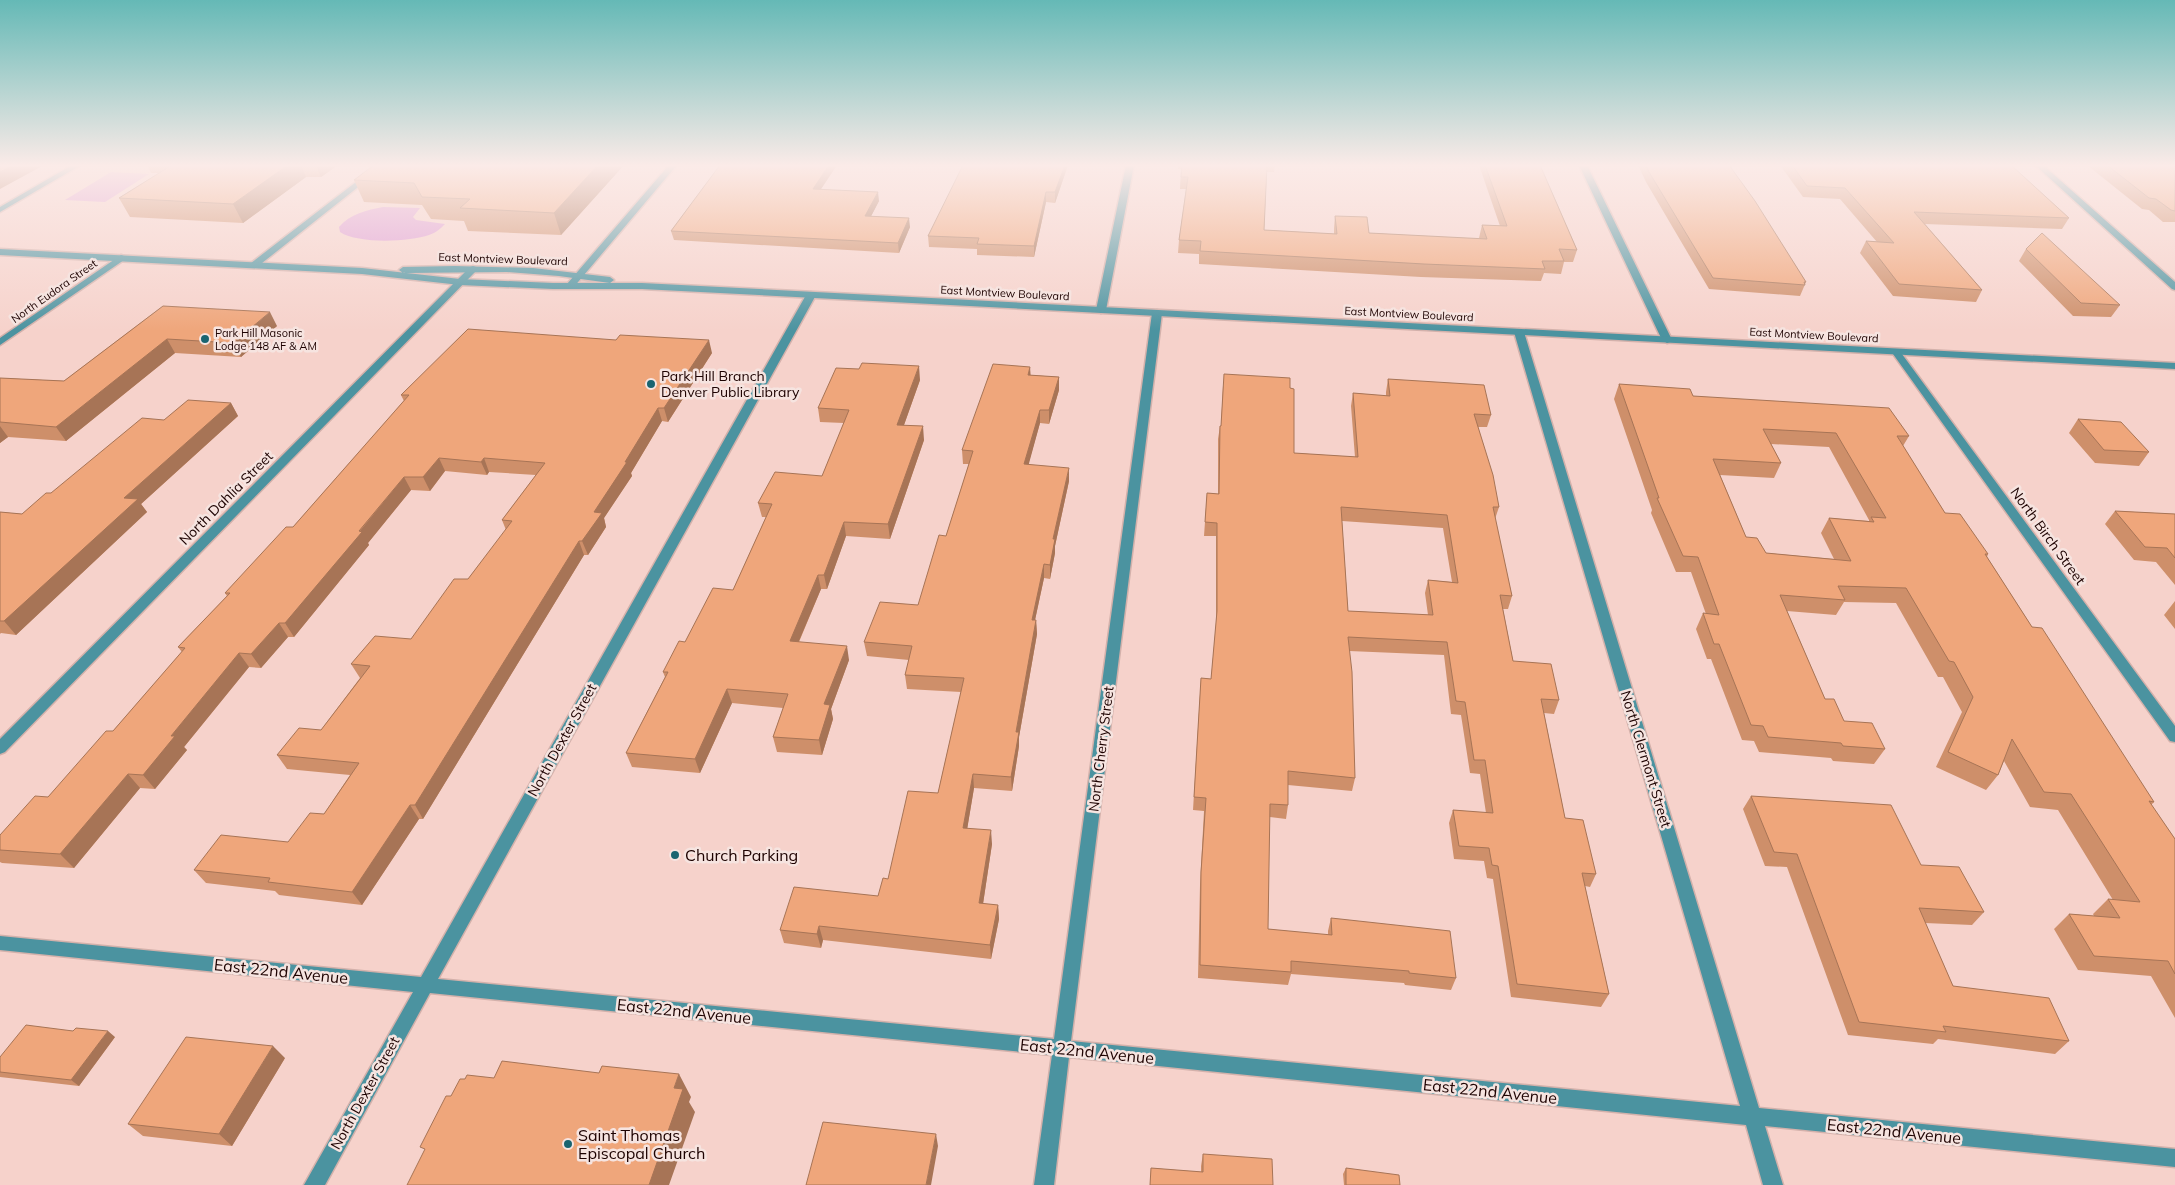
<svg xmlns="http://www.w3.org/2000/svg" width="2175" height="1185" viewBox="0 0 2175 1185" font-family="Mulish,sans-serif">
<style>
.green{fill:#dc99d4}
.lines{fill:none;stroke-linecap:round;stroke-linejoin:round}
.minor-casing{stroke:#d3b1ab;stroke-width:3}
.tertiary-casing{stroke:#d3b1ab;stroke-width:3}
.minor{fill:#4b93a0;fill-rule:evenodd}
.tertiary{fill:#4b93a0;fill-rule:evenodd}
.wall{fill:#ce8f6a;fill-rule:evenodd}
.shaded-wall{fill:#a77456}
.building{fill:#efa67b;stroke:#a77456;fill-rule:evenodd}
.poi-dot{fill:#196470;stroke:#f6e4e0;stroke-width:2}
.labels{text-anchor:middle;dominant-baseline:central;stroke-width:5;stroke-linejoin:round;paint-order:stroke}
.far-street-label{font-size:11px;fill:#1d0201;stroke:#f6e4e0}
.far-poi-label{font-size:11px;fill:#1d0201;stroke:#f6e4e0;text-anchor:start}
.poi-label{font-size:14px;fill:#1d0201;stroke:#f6e4e0;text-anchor:start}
.street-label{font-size:14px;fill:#1d0201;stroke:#f6e4e0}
.near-poi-label{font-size:16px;fill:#1d0201;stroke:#f6e4e0;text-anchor:start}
.near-street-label{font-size:16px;fill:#1d0201;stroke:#f6e4e0}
</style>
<rect width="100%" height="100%" fill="#f6d2cb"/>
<path class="green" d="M111,172L149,174L105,202L65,200Z
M383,207L420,208L413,217L416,220L445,224C441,228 436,233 429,235C409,242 358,244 340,232L339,227C350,214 367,210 383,207Z"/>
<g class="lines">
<g class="minor-casing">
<path id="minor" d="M72,165H81L0,212V207Z
M378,165H386L257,267H251V263Z
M669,165H677L573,288H567V284Z
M1126,165H1134L1106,310L1101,313L1096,310Z
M1579,165H1587L1672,340L1670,342L1667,343L1662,340Z
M2035,165H2043L2175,282V290L2172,289Z
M121,255L124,256V260L0,345V338Z
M473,266L476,267V271L5,752L0,754V739L470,267Z
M811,292L816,295L438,979L1054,1039L1152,313L1157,310L1162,313L1071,1041L1740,1106L1514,332L1519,329L1524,332L1759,1108L2175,1149V1167L1765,1126L1783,1185H1763L1746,1125L1069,1057L1054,1185H1034L1052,1055L430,993L325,1185H304L413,992L0,950V936L421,977L806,295Z
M1896,349L1899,350L2175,726V742L2170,741L1893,354V350Z"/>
</g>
<g class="tertiary-casing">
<path id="tertiary" d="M0,249L362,268L460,279L553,283H642L2175,363V369L642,289H553L460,285L362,274L0,255Z
M455,266L533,268L610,277L614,280L610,283L559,276L507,272L403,273L399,270L403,267Z"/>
</g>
<use href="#minor" class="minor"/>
<use href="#tertiary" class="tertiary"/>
</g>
<path class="wall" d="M132,165H338L321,177H306L243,223L130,217L119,198L159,173H151L148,166Z
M624,165L561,235L468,231L464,221L431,219L422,205L364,202L354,180Z
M720,165H837L821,189L879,201L871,216L910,227L899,253L674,240L671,231Z
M1068,165L1055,203L1046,202L1034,257L977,255V249L929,247L928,236Z
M1178,165H1275L1274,172H1267L1264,230L1334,234V228L1335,216L1369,233L1480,239L1479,238L1482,225L1500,226L1479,165H1540L1577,250L1573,262H1564L1561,274L1544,273L1541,281L1421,277L1199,264V254L1178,253L1179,240L1186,189H1180L1181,169H1178Z
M1638,165H1729L1806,282L1800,296L1709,289L1646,182Z
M1780,165H2011L2069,218L2062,229L1925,224L1982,290L1976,302L1893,296L1860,253L1866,241L1877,242L1840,199L1803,197Z
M2087,165H2175V222H2163L2149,210L2142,209Z
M2026,249L2120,305L2111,317L2073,316L2019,261Z
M163,306L277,326L241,357L175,353L66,441L8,437L0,443V378L64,381Z
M712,353L668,422L662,421L631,473L632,476L604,518L606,527L588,555H584L423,819H419L362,905L279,895L275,891L206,883L194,870L288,842L324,814L350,775L287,769L277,755L321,730L360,678L351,664L411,639L468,579L506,530L502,520L536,475L489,472L487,475L445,471L430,491L411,490L368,543L369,545L294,637H288L261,668L249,667L184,747L187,750L155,789L140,788L74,868L2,863L0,862V835L48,797L113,731L182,652L178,647L227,596L225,593L293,527L404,401L401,395Z
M1031,375L1059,377V390L1049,424L1040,423L1028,465L1069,481L1055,546V553L1050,579L1044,578L1035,620H1036L1037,634L1019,737V746L1012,791L974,788L967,829L992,844L983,904L998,905L999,919L991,959L823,940L821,948L784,943L780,930L878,896L938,793L961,692L907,689L905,675L909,660L867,656L864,642L918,605L946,536L969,464H963L962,450Z
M1388,379L1491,415L1487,427H1478L1499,507L1495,519L1512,596L1508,609H1503L1513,661L1559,700L1554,714L1544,713L1565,818L1596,874L1590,887L1585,886L1609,994L1601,1007L1511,997L1493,879L1487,878L1484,861L1454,859L1449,823L1453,810L1486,813L1480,774L1470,773L1461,715L1451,714L1444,655L1349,651L1355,778L1352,791L1288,785V805L1286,819L1269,817L1268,929L1328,935V931L1331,918L1456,978L1451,990L1405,985L1404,983L1291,974L1288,985L1198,978L1200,885L1204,811L1193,810L1201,678L1211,679L1216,625V536H1204L1207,493L1218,494V439L1220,426H1221L1223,386L1294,453L1355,457L1351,406L1353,393L1386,396V392ZM1342,521L1443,528L1452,582L1428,580L1425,593L1428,615L1348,611Z
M920,380L904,425L924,440L890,539L846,536L827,589H821L799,642L849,660L831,709L833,719L822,755L777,752L773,737L783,708L732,703L700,773L632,767L626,753L665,677L663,672L685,642L733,590L766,517H762L758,503L822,476L844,423L820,422L818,408Z
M1619,384L1693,396L1909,436L1903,446L1945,513L1988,554L1987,557L2032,627L2154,802L2151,805L2175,839V1018L2151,976L2078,970L2054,929L2069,914L2094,916L2093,914L2108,899L2113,900L2058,810L2030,807L2004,761L1998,775L1986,790L1936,767L1962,712L1943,677H1938L1896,603L1844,602L1836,615L1787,611L1825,699L1844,721L1885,749L1874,764L1833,761L1831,758L1759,752L1754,741L1742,740L1711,659H1707L1696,629L1703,613L1706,614L1691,572H1676L1651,513L1652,510L1614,399ZM1771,444L1829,447L1869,520V521L1829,518L1821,533L1834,559L1766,553L1746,537L1720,475L1774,478L1781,463Z
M231,403L238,416L141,504L147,512L16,635L1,633L0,634V512L22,514L51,493Z
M2078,419L2149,452L2139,466L2095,463L2069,433Z
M2115,511L2175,514V585L2156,562L2134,560L2105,524Z
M2175,601V629L2164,615Z
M1751,796L1921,865L1984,912L1972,925L1925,923L1953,986L2069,1041L2055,1054L1938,1039L1933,1044L1848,1035L1787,867L1765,866L1743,809Z
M115,1037L79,1086L0,1077V1057Z
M285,1058L232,1146L143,1136L128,1124Z
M1203,1154L1273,1185H1150L1151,1168L1201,1172V1166Z
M1346,1168L1400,1185H1344L1343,1174Z"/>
<path class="shaded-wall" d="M13,165H44L0,189V172Z
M288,165H301L306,177L243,223L233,204Z
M316,165H338L321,177Z
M598,165H624L561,235L554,213Z
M829,165H837L815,198L813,189Z
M1065,165H1068L1055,203V192Z
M878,192L879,201L866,226L865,216Z
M1046,192V202L1034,257V246Z
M909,218L910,227L899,253L898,243Z
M270,312L277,326L241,357L233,343Z
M167,339L175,353L66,441L56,427Z
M709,340L712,353L668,422L664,408Z
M919,366L920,380L899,439L897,425Z
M1030,367L1031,380L1028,375Z
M1059,377V390L1049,424V410Z
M231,403L238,416L141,504L147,512L16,635L4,621L124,498Z
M658,408L662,421L631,473L632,476L604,518L606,527L588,555L582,541L594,512Z
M1040,410V423L1025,478L1024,464Z
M0,426L8,437L0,443Z
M923,426L924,440L890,539L888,524Z
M439,458L445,471L430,491L423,477Z
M484,458L489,472L487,475L481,462Z
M1069,468V481L1055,546V553L1050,579V565L1053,539Z
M404,477L411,490L368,543L369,545L294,637L285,623Z
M844,522L846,536L827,589L824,575Z
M579,541L584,555L423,819L415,805Z
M1044,564V578L1032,634V620Z
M818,575L821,589L793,655L790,641Z
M1036,620L1037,634L1019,737V746L1012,791L1011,777L1016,732Z
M279,623L288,637L261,668L251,654Z
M847,646L849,660L831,709L833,719L822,755L819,740L824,704Z
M239,653L249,667L184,747L187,750L155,789L143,775L171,736Z
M727,689L732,703L700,773L695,759Z
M128,774L140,788L74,868L60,854Z
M973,774L974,788L965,842L963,828Z
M410,805L419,819L362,905L352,892Z
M991,830L992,844L981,917L979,903Z
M998,905L999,919L991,959L990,945Z
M819,926L823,940L821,948L817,934Z
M108,1031L115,1037L79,1086L71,1080Z
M273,1046L285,1058L232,1146L219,1134Z
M679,1074L691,1097L689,1102L695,1112L669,1185H649L674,1088Z
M936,1134L938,1146L931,1185H926Z"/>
<path class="building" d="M0,165H13L0,172Z
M172,165H288L233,204L119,198Z
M374,165H598L554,213L460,208L470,199L422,197L414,183L354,180Z
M720,165H829L813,189L878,192L865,216L909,218L898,243L671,231Z
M963,165H1065L1055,192H1046L1034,246L977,244L979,238L928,236Z
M1182,165H1267L1264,230L1337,234L1335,216L1367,217L1369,233L1487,239L1482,225L1507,226L1485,165H1540L1577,250L1559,249L1564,261H1542L1545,269L1424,264L1200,251L1201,241L1179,240L1188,177H1181Z
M1646,165H1729L1755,201L1806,282H1804L1805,285L1713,278L1649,172Z
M1792,165H2011L2069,218L1914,212L1982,290L1899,284L1866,241L1894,243L1845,188L1807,186Z
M2107,165H2175V211L2171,210L2156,199L2149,198Z
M2042,233L2120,305L2081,303L2026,249Z
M163,306L270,312L233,343L167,339L56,427L0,422V378L64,381Z
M468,329L616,340L620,335L709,340L664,408H658L625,462H627L594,512L602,513L582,541H579L415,805H410L352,892L268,882L270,878L194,870L221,835L288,842L310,813L324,814L359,763L277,755L299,728L321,730L370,666L351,664L375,636L411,639L454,579H468L512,521L502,520L545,463L484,458L481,462L439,458L423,477H404L359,531L362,532L285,623H279L251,654L239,653L171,736H175L143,775L128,774L60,854L0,850V835L35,796L48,797L106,731H113L185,648L178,647L230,593H225L286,527H293L409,395H401Z
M862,363L919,366L897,425L923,426L888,524L844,522L824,575H818L790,641L847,646L824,704L830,705L819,740L773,737L788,694L727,689L695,759L626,753L668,672H663L679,641L685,642L713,588L733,590L772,504L758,503L775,472L822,476L849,410L818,408L836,368L859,369Z
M993,364L1030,367L1028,375L1059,377L1049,410H1040L1024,464L1069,468L1053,539H1055L1050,565L1044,564L1032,620H1036L1016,732H1019L1011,777L973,774L963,828L991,830L979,903L998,905L990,945L819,926L817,934L780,930L794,887L878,896L883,878L888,879L908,791L938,793L964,678L905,675L912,646L864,642L880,602L918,605L939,535L946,536L973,451L962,450Z
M1224,374L1290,378V388L1294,389V453L1358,457L1353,393L1390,396L1388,379L1484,385L1491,415L1474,414L1493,475L1499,507H1493L1512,596L1500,595L1513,661L1551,664L1559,700L1541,699L1565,818L1583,820L1596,874L1582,873L1609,994L1517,984L1498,866L1492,865L1489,848L1459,846L1453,810L1493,813L1485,760H1474L1465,702L1456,701L1447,642L1348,637L1352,672L1355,778L1288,771V805L1270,804L1268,929L1332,935L1331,918L1450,931L1456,978L1409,973V971L1291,961V972L1200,965L1201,872L1206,798L1194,797L1201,678L1211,679L1217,611V523L1205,522L1207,493L1219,494L1220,426H1221ZM1341,507L1447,515L1458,583L1428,580L1433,615L1348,611Z
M1619,384L1690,389L1693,396L1889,408L1909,436H1897L1945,513L1960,514L1988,554H1985L2032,627L2042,628L2154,802L2149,801L2175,839V974L2168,961L2094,956L2069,914L2120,918L2108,899L2140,902L2071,794L2044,792L2012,739L1998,775L1948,752L1973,697L1954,662L1949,661L1906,588L1838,586L1845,600L1780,595L1825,699H1834L1844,721L1872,723L1885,749L1843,746L1841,743L1768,737L1763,726L1751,725L1719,644H1714L1703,613L1719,615L1698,557L1683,556L1657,498H1659ZM1763,429L1836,433L1886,518L1871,517L1874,522L1829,518L1851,561L1766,553L1757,538L1746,537L1713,459L1781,463Z
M188,400L231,403L124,498L138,499L4,621H0V512L22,514L46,493H51L142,418L164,420Z
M2078,419L2121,422L2149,452L2104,450Z
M2115,511L2175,514V558L2167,548L2145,547Z
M1751,796L1891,805L1921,865L1959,867L1984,912L1919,908L1953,986L2049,998L2069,1041L1943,1026L1946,1032L1859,1022L1797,854L1774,852Z
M26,1025L73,1031L76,1028L108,1031L71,1080L0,1072V1057Z
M186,1037L273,1046L219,1134L128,1124Z
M502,1061L599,1073L602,1066L679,1074L674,1088L683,1089L649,1185H407L425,1149L420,1147L446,1096H451L460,1079H465L467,1075L494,1078Z
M823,1122L936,1134L926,1185H806Z
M1203,1154L1272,1159L1273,1185H1150L1151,1168L1203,1172Z
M1346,1168L1399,1175L1400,1185H1346Z"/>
<linearGradient id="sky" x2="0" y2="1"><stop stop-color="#65b9b6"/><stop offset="0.5" stop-color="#fbebe8"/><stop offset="1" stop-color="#fbebe8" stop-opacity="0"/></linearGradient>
<rect width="2175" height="331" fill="url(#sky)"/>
<g class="poi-dot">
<circle cx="205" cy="339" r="5"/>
<circle cx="651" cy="384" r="5"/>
<circle cx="675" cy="855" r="5"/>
<circle cx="568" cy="1144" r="5"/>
</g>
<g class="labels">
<g class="far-street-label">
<text transform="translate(503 259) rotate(2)">East Montview Boulevard</text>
<text transform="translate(54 291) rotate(-35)">North Eudora Street</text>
<text transform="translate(1005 293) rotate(3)">East Montview Boulevard</text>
<text transform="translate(1409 314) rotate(3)">East Montview Boulevard</text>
<text transform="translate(1814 335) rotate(3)">East Montview Boulevard</text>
</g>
<g class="far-poi-label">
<text x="215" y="333">Park Hill Masonic<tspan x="215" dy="13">Lodge 148 AF &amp; AM</tspan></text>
</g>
<g class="poi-label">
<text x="661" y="376">Park Hill Branch<tspan x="661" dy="16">Denver Public Library</tspan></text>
</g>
<g class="street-label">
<text transform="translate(226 498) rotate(-45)">North Dahlia Street</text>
<text transform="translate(2048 536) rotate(54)">North Birch Street</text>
<text transform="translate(562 740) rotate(-61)">North Dexter Street</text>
<text transform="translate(1101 749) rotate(-83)">North Cherry Street</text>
<text transform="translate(1646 759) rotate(73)">North Clermont Street</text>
<text transform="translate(365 1093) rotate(-61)">North Dexter Street</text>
</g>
<g class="near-poi-label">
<text x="685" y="855">Church Parking</text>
<text x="578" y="1135">Saint Thomas<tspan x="578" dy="18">Episcopal Church</tspan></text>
</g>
<g class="near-street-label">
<text transform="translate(281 971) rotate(6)">East 22nd Avenue</text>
<text transform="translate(684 1011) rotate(6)">East 22nd Avenue</text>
<text transform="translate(1087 1051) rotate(6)">East 22nd Avenue</text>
<text transform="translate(1490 1091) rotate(6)">East 22nd Avenue</text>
<text transform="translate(1894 1131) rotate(6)">East 22nd Avenue</text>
</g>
</g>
</svg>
